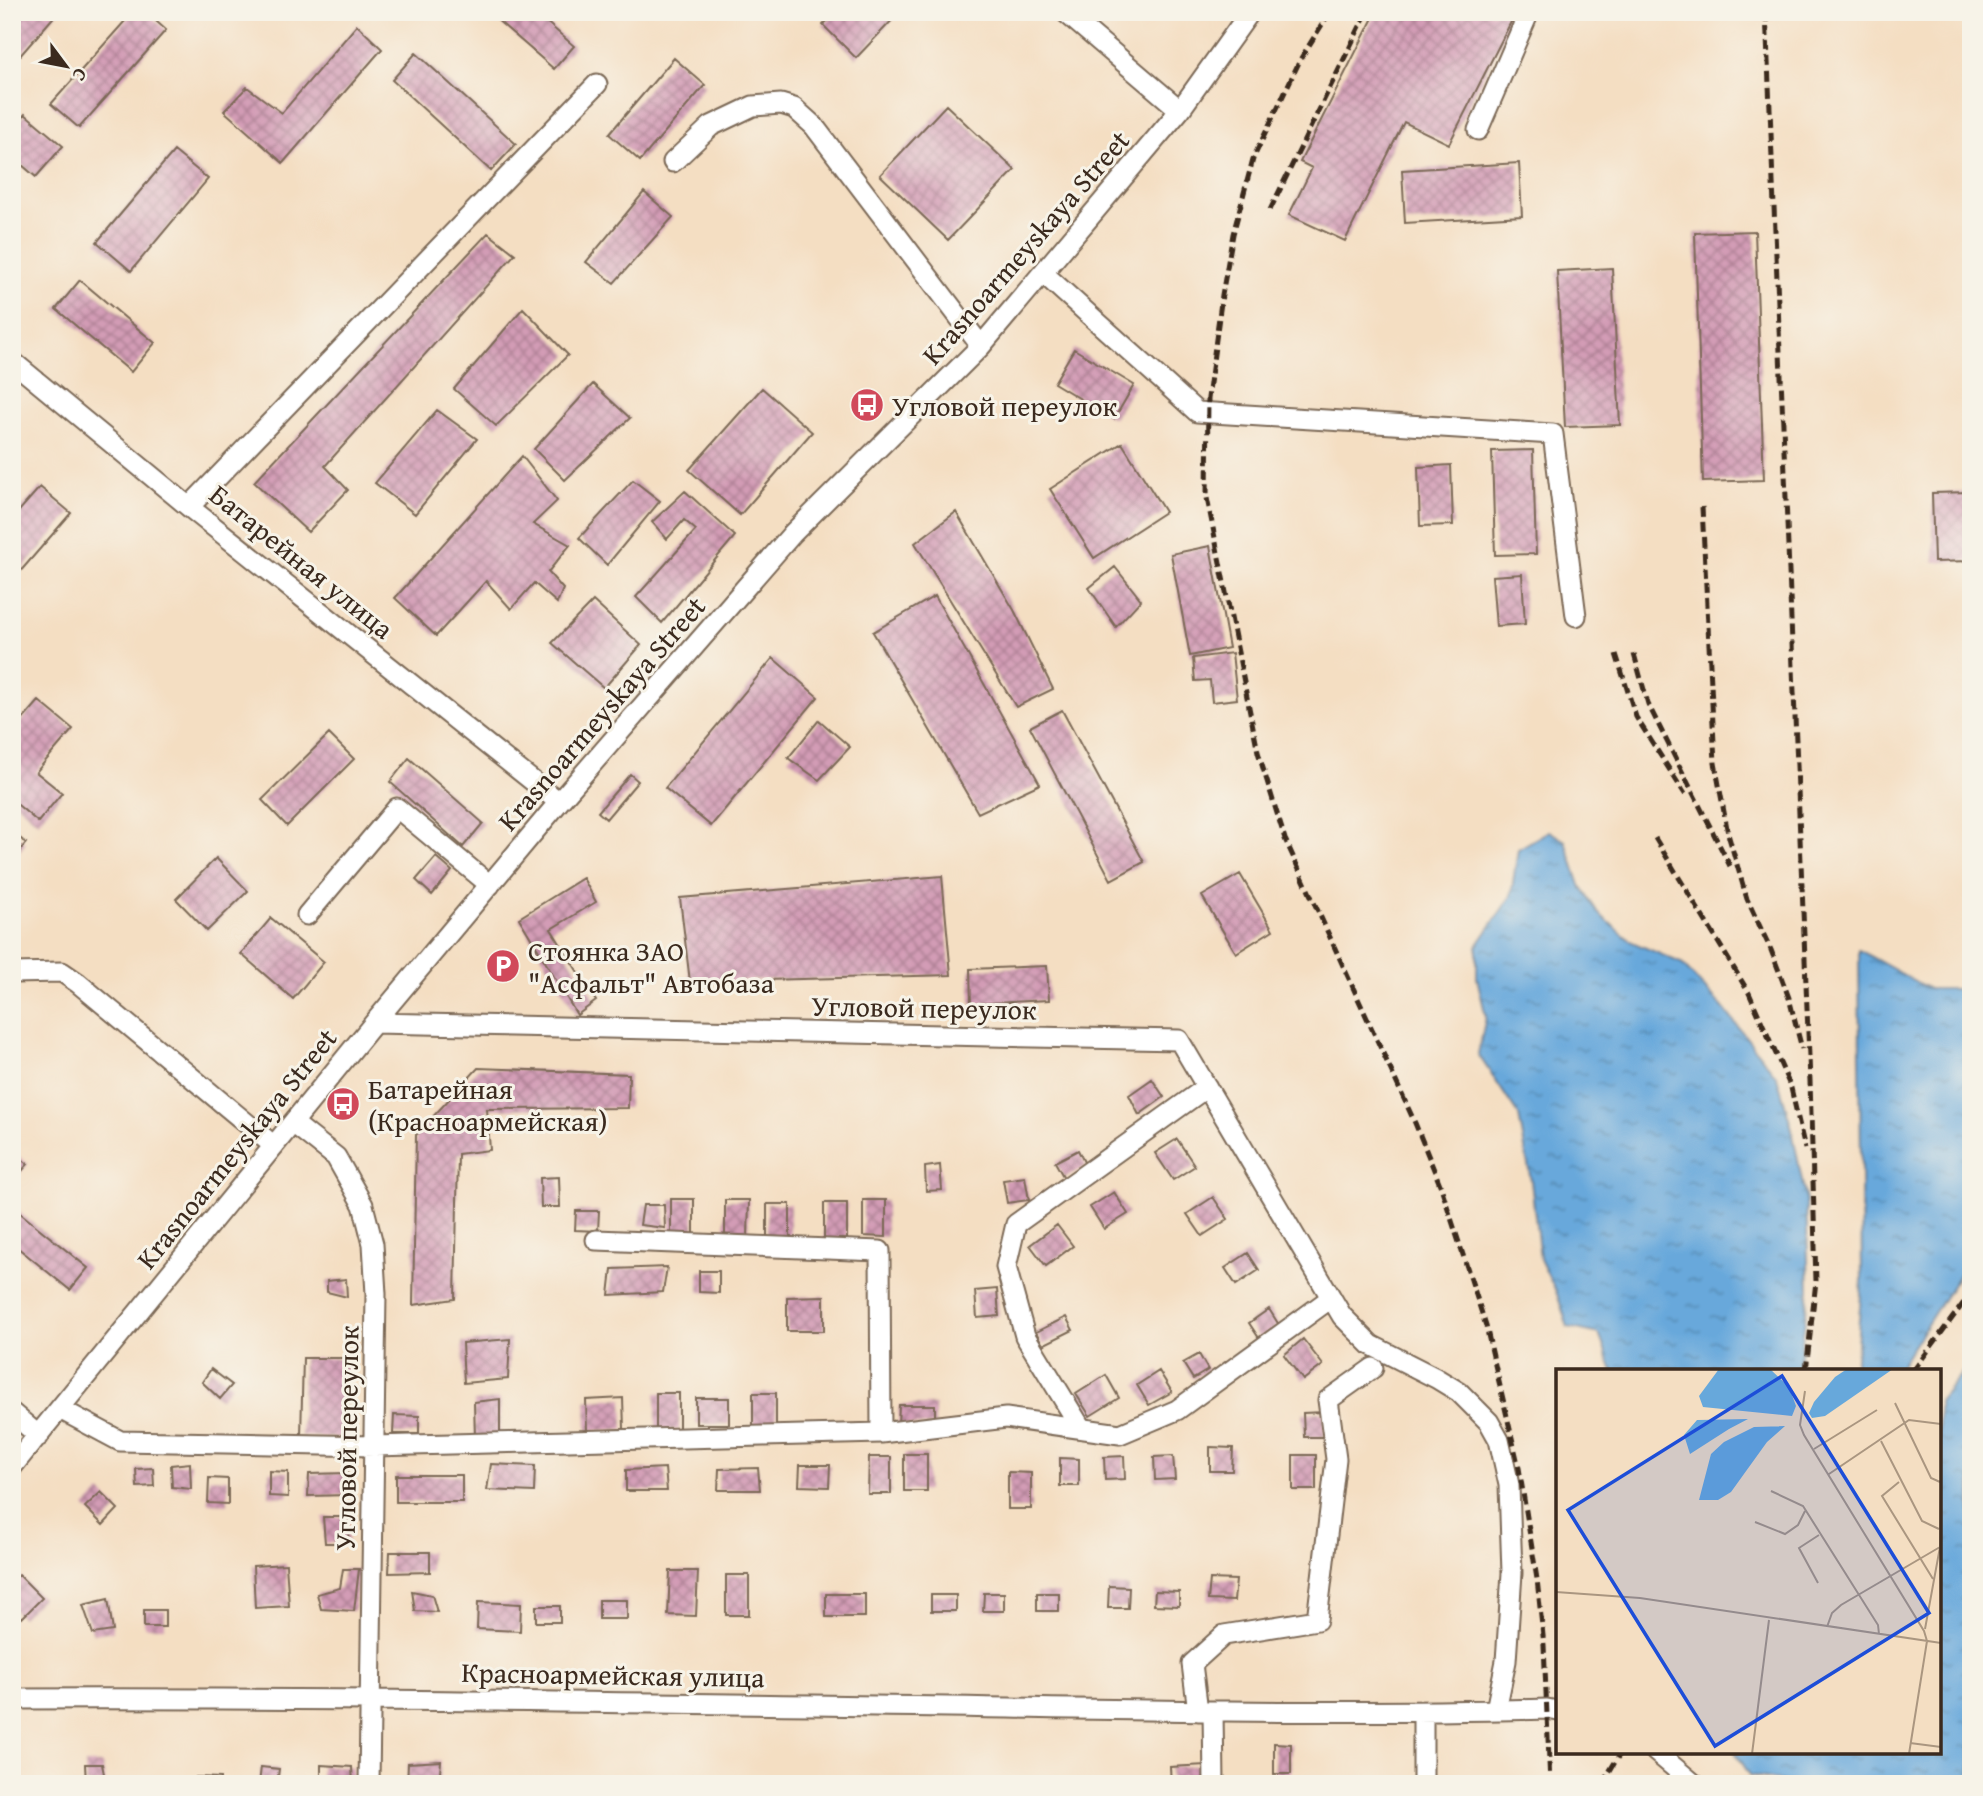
<svg xmlns="http://www.w3.org/2000/svg" width="1983" height="1796" viewBox="0 0 1983 1796" font-family="'Gentium Book Plus',serif">
<style>
.water{fill:url(#water-ripples);stroke:#51697c;stroke-width:2}
.building{fill:url(#building-cross-hatch)}
.lines{fill:none;stroke-linecap:round;stroke-linejoin:round}
.minor-casing{stroke:#7c6957;stroke-width:23}
.minor{stroke:#fff;stroke-width:19}
.rail{stroke:#3b2a1e;stroke-width:5;stroke-dasharray:10 5;stroke-linecap:butt}
.labels{text-anchor:middle;dominant-baseline:central;stroke-width:6;stroke-linejoin:round;paint-order:stroke}
.street-label{font-size:28px;fill:#3b2a1e;stroke:#f7f3e8}
.poi-label{font-size:28px;fill:#3b2a1e;stroke:#f7f3e8;text-anchor:start}
.inset-road{fill:none;stroke:#aa9680;stroke-width:2}
.view{fill:#1d4ed8;fill-opacity:0.15;stroke:#1d4ed8;stroke-width:3.5}
.inset-edge{fill:none;stroke:#3b2a1e;stroke-width:3.5}
</style>
<defs>
<pattern id="water-ripples" width="26" height="14" patternUnits="userSpaceOnUse" patternTransform="scale(1.75)"><rect width="26" height="14" fill="#67a8db"/><path d="M2 4q2-2 4 0t4 0M15 11q2-2 4 0t4 0" fill="none" stroke="#5689b1"/></pattern>
<pattern id="building-cross-hatch" width="8" height="8" patternUnits="userSpaceOnUse" patternTransform="scale(1.75)"><rect width="8" height="8" fill="#d39cb6"/><path d="M0 0l8 8M0 8l8-8" fill="none" stroke="#ac7f93"/></pattern>
</defs>
<rect width="100%" height="100%" fill="#f7f3e8"/>
<filter id="ink" filterUnits="userSpaceOnUse"><feTurbulence type="fractalNoise" baseFrequency=".0143" numOctaves="2"/><feDisplacementMap in="SourceGraphic" scale="14" xChannelSelector="R" yChannelSelector="G"/><feConvolveMatrix kernelMatrix="1 2 1 2 8 2 1 2 1" color-interpolation-filters="sRGB"/></filter>
<filter id="wash" filterUnits="userSpaceOnUse"><feTurbulence type="fractalNoise" baseFrequency=".00686" numOctaves="4" result="noise"/><feDisplacementMap in="SourceGraphic" scale="28" xChannelSelector="R" yChannelSelector="G"/><feGaussianBlur stdDeviation="1.57" result="paint"/><feColorMatrix in="noise" values="0 0 0 0 0 0 0 0 0 0 0 0 0 0 0 0 0 1.4 0 .05"/><feComposite in="paint" operator="in"/></filter>
<g filter="url(#wash)">
<rect width="100%" height="100%" fill="#f4dec2"/>
<path class="water" d="M1549,831L1565,841L1580,885L1598,913L1632,942L1681,963L1724,1009L1777,1077L1791,1125L1806,1201L1809,1290L1798,1371H1613L1599,1334L1568,1327L1557,1294L1540,1259L1531,1181L1519,1116L1478,1054L1486,1017L1477,978V946L1511,896L1518,849Z
M1859,950L1929,989H1971V1256L1897,1371H1855L1862,1281Z
M1971,1362V1784H1795L1750,1775L1735,1752H1939V1401Z"/>
<g id="blocks">
<path class="building" d="M12,12H58L12,65Z
M133,12H146L166,30L79,128L51,104Z
M488,12H535L574,46L554,69Z
M836,12H900L856,58L823,25Z
M1376,12H1516L1449,144L1404,122L1345,241L1289,215L1312,168L1300,162Z
M357,25L382,49L283,163L224,111L247,87L282,113Z
M416,53L516,144L491,171L392,80Z
M674,58L705,85L640,161L609,134Z
M946,105L1015,170L948,240L880,175Z
M25,114L63,146L36,177L22,165L12,176V129Z
M174,151L208,179L131,271L97,242Z
M1519,163L1522,216L1405,223L1402,170Z
M644,192L673,217L614,283L586,262Z
M1755,231L1764,480L1703,482L1695,233Z
M488,233L515,254L325,466L348,490L308,532L254,482Z
M1612,268L1620,425L1565,427L1557,271Z
M80,280L155,343L131,372L56,309Z
M523,308L568,355L496,426L454,389Z
M1074,349L1134,385L1114,419L1054,383Z
M593,384L630,418L565,480L534,449Z
M762,388L812,432L740,515L689,470Z
M437,410L477,439L415,514L375,483Z
M1122,443L1165,512L1094,558L1050,489Z
M1533,450L1536,554L1495,555L1492,451Z
M522,456L557,501L533,524L570,545L548,572L563,589L557,603L534,583L511,609L486,581L436,636L395,598Z
M1451,465L1453,525L1420,526L1418,467Z
M633,480L660,501L607,565L579,538Z
M40,487L71,513L12,581V519Z
M685,491L735,536L662,623L636,597L696,530L684,520L667,539L652,522Z
M1971,492V561L1934,562L1932,493Z
M956,512L1014,610L1053,689L1016,707L915,543Z
M1210,546L1229,648L1190,656L1171,554Z
M1115,567L1141,600L1116,627L1089,588Z
M1522,574L1525,624L1496,626L1492,576Z
M935,596L1040,784L978,813L873,632Z
M593,601L641,645L604,688L552,643Z
M1232,653L1237,699L1212,702L1210,680L1195,681L1193,658Z
M773,658L818,697L711,826L665,788Z
M39,701L73,729L36,772L62,793L38,822L12,800V732Z
M1062,710L1144,862L1111,880L1030,727Z
M819,720L850,747L819,780L788,758Z
M329,734L354,759L287,826L262,800Z
M409,758L483,823L463,847L390,782Z
M630,774L638,781L606,819L598,812Z
M12,832L26,843L12,860Z
M436,857L452,871L432,895L416,880Z
M216,858L248,891L207,931L176,899Z
M1240,874L1273,930L1236,953L1202,896Z
M942,876L951,975L690,982L680,898Z
M583,878L596,902L551,929L596,1001L577,1015L519,918Z
M271,918L324,962L293,999L241,954Z
M1047,966L1049,1000L971,1004L970,969Z
M478,1068L629,1074L628,1108L487,1109L490,1150L458,1154L455,1299L413,1305L416,1135Z
M1152,1079L1164,1097L1139,1115L1129,1095Z
M1177,1139L1195,1166L1173,1180L1155,1153Z
M1078,1150L1086,1166L1064,1178L1055,1162Z
M12,1151L28,1164L12,1182Z
M940,1165L942,1190L926,1191L925,1167Z
M559,1177L560,1207H541L540,1178Z
M1025,1177L1029,1200L1007,1203L1003,1180Z
M1114,1192L1128,1214L1104,1229L1090,1207Z
M1213,1197L1228,1219L1202,1236L1187,1214Z
M671,1199H694V1236H671Z
M725,1200H749L748,1237H725Z
M863,1200H886V1237L863,1236Z
M824,1203H847V1240H824Z
M767,1204H790V1241L767,1240Z
M643,1205H664L665,1228L640,1225Z
M14,1208L88,1268L70,1290L12,1243Z
M576,1211H599L598,1231L575,1230Z
M1057,1225L1073,1246L1046,1266L1030,1245Z
M1248,1253L1259,1270L1236,1285L1225,1268Z
M667,1267L663,1292L609,1295L612,1269Z
M699,1271H719V1293L699,1292Z
M346,1279L347,1297L327,1292V1281Z
M997,1289L999,1316L977,1318L975,1291Z
M824,1296V1331H787V1297Z
M1269,1309L1279,1325L1259,1338L1249,1323Z
M1066,1317L1073,1330L1043,1345L1036,1332Z
M510,1339L508,1379L464,1383L462,1343Z
M1303,1339L1323,1365L1303,1380L1284,1355Z
M1199,1354L1208,1370L1193,1379L1183,1363Z
M303,1358H348L344,1438L301,1436Z
M211,1369L232,1385L220,1399L202,1382Z
M1159,1371L1172,1392L1149,1405L1137,1385Z
M1106,1375L1119,1398L1090,1416L1076,1394Z
M656,1393H679V1430H656Z
M753,1393H776V1430H753Z
M623,1398L624,1429L587,1431L586,1400Z
M696,1398H729V1424H696Z
M500,1399V1436L475,1437L474,1402Z
M899,1405H935V1426L898,1425Z
M1324,1412L1325,1437H1304L1303,1413Z
M394,1415L419,1416V1434H393Z
M1210,1447L1233,1448L1232,1471H1210Z
M904,1454H927V1491H904Z
M1293,1455H1316V1490H1293Z
M1124,1456L1125,1479L1105,1480L1104,1457Z
M1173,1456L1175,1479L1155,1480L1154,1457Z
M869,1457H891V1494H868Z
M1060,1458L1079,1459V1486H1060Z
M190,1463L191,1489L172,1487L171,1465Z
M491,1464L535,1466L534,1492L487,1490Z
M800,1465H830L829,1487L799,1486Z
M153,1468L154,1486L137,1487L136,1469Z
M665,1468L667,1491H626V1470Z
M758,1468L760,1490H718L719,1469Z
M269,1471L288,1472V1497L269,1496Z
M1008,1472L1031,1473V1509H1008Z
M348,1473L349,1495L308,1496L309,1474Z
M396,1475H462V1502H396Z
M209,1478L228,1479V1504L208,1503Z
M101,1492L118,1509L103,1525L85,1507Z
M323,1517H349L348,1543H325Z
M390,1552H430V1572L389,1573Z
M286,1564L289,1606L255,1608L253,1566Z
M343,1569H359L354,1611L321,1609L317,1594L340,1588Z
M670,1571H698L696,1616L668,1615Z
M19,1575L42,1598L22,1618L12,1608V1581Z
M726,1575H749V1615H726Z
M1210,1579L1236,1580L1234,1601L1208,1600Z
M1109,1586L1129,1587L1128,1608H1108Z
M412,1591L432,1595L437,1612L415,1611Z
M1155,1591L1179,1592V1606L1154,1605Z
M984,1593H1004V1611H983Z
M1037,1593H1059V1611H1037Z
M826,1594H865V1617H826Z
M931,1595H956V1611H931Z
M108,1599L113,1631L93,1634L83,1605Z
M599,1600H627V1619H599Z
M478,1602L521,1604L520,1631L477,1629Z
M536,1606H560V1622H536Z
M144,1610H165V1627H144Z
M1274,1743L1291,1744V1774H1274Z
M441,1761L439,1784H407L408,1763Z
M85,1764H102L106,1784H86Z
M321,1765L352,1767L353,1784H321Z
M1206,1765L1207,1784H1171L1170,1767Z
M261,1767L279,1769L277,1784H259Z
M196,1777L220,1778V1784H195Z
M136,1778H158V1784H136Z"/>
</g>
</g>
<g filter="url(#ink)">
<use href="#blocks" fill-opacity="0" stroke="#7c6957" stroke-width="2"/>
<g class="lines">
<g class="minor-casing">
<path id="minor" d="M1065,12L1180,110
M1478,130L1529,12
M673,162L711,126L753,106L781,104L794,108L814,126L981,346
M1043,273L1197,412L1553,434L1576,616
M12,361L189,507L559,802
M189,507L597,84
M307,915L397,808L490,885
M12,973L62,972L78,983L274,1146
M374,1023L1179,1040L1342,1316L1371,1345L1436,1378L1459,1392L1489,1422L1499,1440L1509,1485L1512,1573L1506,1661L1496,1710
M293,1123L336,1157L363,1205L373,1244L376,1294L369,1784
M596,1240L880,1251L881,1433
M60,1409L120,1441L374,1446L881,1433L1006,1418L1120,1434L1177,1410L1331,1298
M12,1413L39,1436
M1081,1428L1025,1336L1006,1267L1016,1224L1207,1087
M12,1467L374,1023L559,802L793,533L981,346L1180,110L1250,12
M12,1699C300,1698 588,1702 876,1706C1099,1709 1323,1715 1547,1709L1558,1711
M1198,1711L1192,1664L1224,1635L1317,1620L1336,1459L1328,1400L1373,1368
M1213,1711L1214,1784
M1656,1752L1694,1784
M1423,1784V1712"/>
</g>
<use href="#minor" class="minor"/>
<path class="rail" d="M1330,12L1301,58L1253,159L1233,234L1222,295L1208,398L1207,498L1258,752L1285,839L1415,1123L1441,1187L1486,1326L1519,1468L1537,1579L1544,1645L1550,1784
M1766,12L1810,1081L1816,1281L1806,1371
M1270,210L1367,12
M1702,507L1715,763L1728,834L1747,899L1771,950L1789,998L1802,1049
M1616,654L1636,717L1685,794
M1634,654L1648,704L1730,866
M1655,838L1749,993L1791,1088L1805,1149
M1913,1371L1971,1293
M1602,1784L1621,1752"/>
</g>
</g>
<defs>
<g id="bus-disc" transform="scale(1.75)"><circle r="9.5" fill="#d1495b" stroke="#f7f3e8"/><path d="M-5-6H5V4H4V6H2V4H-2V6H-4V4H-5ZM-3.5-4V0h7V-4ZM-3.5 1.2v1.5H-2V1.2ZM2 1.2v1.5H3.5V1.2Z" fill="#fff"/></g>
<g id="parking-disc" transform="scale(1.75)"><circle r="9.5" fill="#d1495b" stroke="#f7f3e8"/><path d="M-3.5-5.5H1a3.5 3.5 0 0 1 0 7H-1V5.5H-3.5ZM-1-3.4V-.6H.8a1.4 1.4 0 0 0 0-2.8Z" fill="#fff"/></g>
</defs>
<g fill-rule="evenodd">
<use href="#bus-disc" x="867" y="405"/>
<use href="#parking-disc" x="503" y="966"/>
<use href="#bus-disc" x="343" y="1104"/>
</g>
<g class="labels">
<g class="street-label">
<text transform="translate(1025 247) rotate(-49)">Krasnoarmeyskaya Street</text>
<text transform="translate(302 561) rotate(39)">Батарейная улица</text>
<text transform="translate(601 713) rotate(-49)">Krasnoarmeyskaya Street</text>
<text transform="translate(924 1007) rotate(1)">Угловой переулок</text>
<text transform="translate(236 1148) rotate(-51)">Krasnoarmeyskaya Street</text>
<text transform="translate(346 1438) rotate(-89)">Угловой переулок</text>
<text transform="translate(613 1674) rotate(1)">Красноармейская улица</text>
</g>
<g class="poi-label">
<text x="892" y="405">Угловой переулок</text>
<text x="528" y="950">Стоянка ЗАО<tspan x="528" dy="32">"Асфальт" Автобаза</tspan></text>
<text x="368" y="1088">Батарейная<tspan x="368" dy="32">(Красноармейская)</tspan></text>
</g>
</g>
<g transform="translate(1556 1369)">
<rect width="385" height="385" fill="#f4dec2"/>
<path d="M163,0H214L233,18L240,37L236,47L147,38L143,27ZM291,0H337L269,47L256,49L253,44L258,33L279,8ZM192,50L173,60L134,85L128,66L141,51ZM229,57L211,73L175,123L162,131H143L155,85L168,73L198,58Z" fill="#67a8db"/>
<path class="inset-road" d="M249,22L244,56L248,66L368,262L371,272L353,385M339,34L375,109L384,113M325,72L366,152L383,160M258,80L321,41M273,105L353,51L385,55M343,113L326,127L377,210M215,122L247,137L322,256L323,265M199,153L229,165L242,156L249,142M262,214L243,179L263,166M0,223L84,229L385,274M271,258L276,244L285,236L384,178M369,260L384,178L385,110M354,374L385,378M196,385L213,251"/>
<path class="view" d="M226,7L373,244L159,377L12,141Z"/>
<rect width="385" height="385" class="inset-edge"/>
</g>
<rect width="1983" height="1796" fill="none" stroke="#f7f3e8" stroke-width="42"/>
<g transform="translate(66 66) rotate(122)" stroke="#f7f3e8" stroke-width="5" paint-order="stroke">
<path d="M0-5L12 26L0 18L-12 26Z" fill="#3b2a1e"/>
<text y="-10" font-size="19" font-weight="bold" text-anchor="middle" fill="#3b2a1e">С</text>
</g>
</svg>
